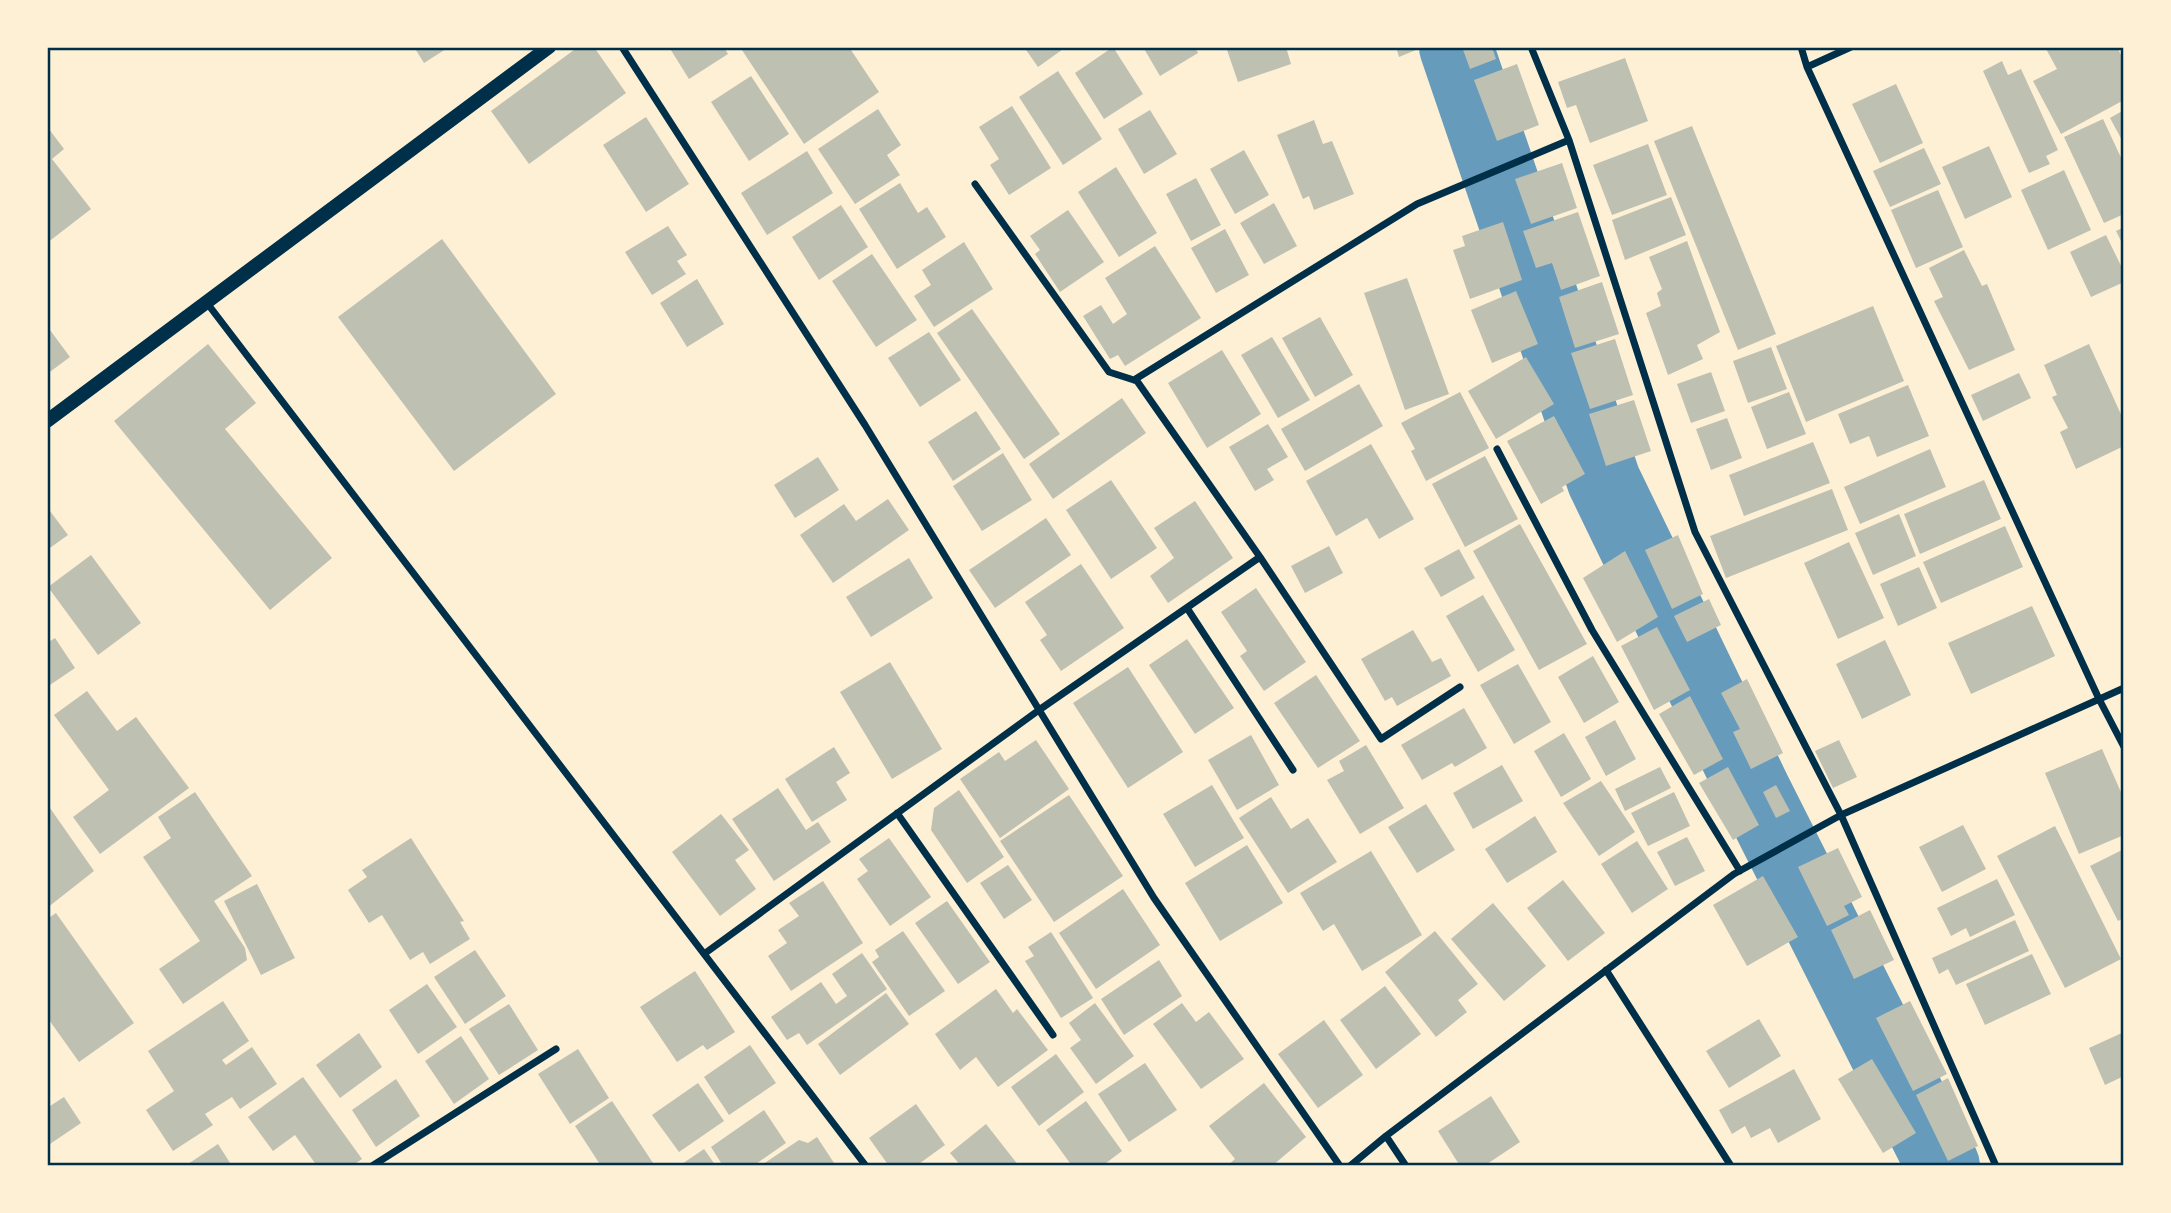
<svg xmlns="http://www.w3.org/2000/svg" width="2171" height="1213" viewBox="0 0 2171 1213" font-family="Georgia,serif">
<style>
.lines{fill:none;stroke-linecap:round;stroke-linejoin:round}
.river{stroke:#669bbc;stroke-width:74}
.building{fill:#bec0b2}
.minor{stroke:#003049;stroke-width:7}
.secondary{stroke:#003049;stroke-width:14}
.neatline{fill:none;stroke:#003049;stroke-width:2.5}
</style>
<rect width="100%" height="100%" fill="#fdf0d5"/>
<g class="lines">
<path class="river" d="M1456,47L1604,481L1754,791L1943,1166"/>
</g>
<path class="building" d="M414,47H449L424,63Z
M578,47H594L626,93L529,164L491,111Z
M669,47H724L728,54L689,79Z
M740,47H849L879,92L804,144Z
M1024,47H1066L1038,67Z
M1113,47L1143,94L1104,119L1075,73Z
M1143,47H1195L1198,53L1160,76Z
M1226,47H1286L1291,64L1238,82Z
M1396,47H1423L1399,57Z
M1462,47H1492L1496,59L1470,69Z
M2045,47H2117L2124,61V100L2061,134L2033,81L2057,69Z
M1625,58L1648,121L1590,143L1576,105L1567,108L1558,82Z
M2002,61L2008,75L2021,69L2058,150L2046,156L2050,164L2029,173L1983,71Z
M1517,64L1539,125L1497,141L1474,80Z
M1058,71L1102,139L1063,165L1019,97Z
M751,76L789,134L749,161L711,102Z
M1896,84L1923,143L1880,163L1852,104Z
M1012,106L1051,168L1009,195L990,165L999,159L979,127Z
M878,109L901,145L887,155L900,175L855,204L818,149Z
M1150,110L1177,154L1144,174L1118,129Z
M2124,110V144L2110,118Z
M646,117L689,184L646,212L603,145Z
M2103,119L2124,164V214L2104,223L2064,137Z
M1314,120L1323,144L1332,141L1354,194L1314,210L1309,196L1303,199L1277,135Z
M1692,126L1776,334L1738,350L1654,141Z
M49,129L64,149L52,159L91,209L47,243Z
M1648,144L1667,195L1612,215L1593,165Z
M1989,146L2012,197L1965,219L1942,167Z
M1924,148L1941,184L1890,207L1873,171Z
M1244,150L1269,195L1235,214L1210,169Z
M807,151L833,193L767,235L741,193Z
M1562,163L1577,208L1531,224L1515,179Z
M1116,167L1157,233L1119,257L1078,192Z
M2064,170L2091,230L2048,250L2021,190Z
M1196,178L1221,225L1191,241L1166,194Z
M900,183L918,213L927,207L946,237L897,269L859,209Z
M1938,190L1963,247L1916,268L1891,210Z
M1671,197L1686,235L1625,260L1612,220Z
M1274,203L1297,246L1264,264L1240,223Z
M841,205L868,247L819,280L792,237Z
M1068,210L1104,262L1060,292L1035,254L1040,250L1030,236Z
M1578,212L1600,276L1561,290L1552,263L1536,268L1523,231Z
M1503,222L1522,280L1470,299L1453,250L1465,246L1462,236Z
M668,226L687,255L677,261L686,274L652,295L625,252Z
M2124,227V247L2116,231Z
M1225,229L1249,275L1216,293L1191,248Z
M2106,235L2124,272V282L2091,297L2070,252Z
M442,239L556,394L454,471L338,317Z
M1687,241L1720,332L1697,345L1703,359L1668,375L1646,313L1661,306L1657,293L1662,289L1649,257Z
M964,242L993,289L934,327L914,296L931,285L922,270Z
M1155,246L1201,318L1125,366L1118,355L1110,359L1083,316L1101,305L1113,324L1127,314L1105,278Z
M1964,250L1982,286L1987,284L2015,350L1969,370L1934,301L1943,297L1929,268Z
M872,254L917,320L876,347L832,281Z
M1407,278L1449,394L1405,410L1364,293Z
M697,279L724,324L687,347L660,303Z
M1602,282L1619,334L1575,348L1559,297Z
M1516,291L1538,344L1492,363L1471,310Z
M1873,306L1904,381L1806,422L1776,346Z
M972,309L1060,434L1024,459L937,333Z
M1320,317L1353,375L1315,397L1282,338Z
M47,326L70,357L47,374Z
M929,332L961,380L920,407L888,358Z
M1272,337L1310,400L1278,418L1241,355Z
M1615,339L1633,395L1590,409L1571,353Z
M208,344L256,403L225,429L332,558L270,610L114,421Z
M2089,344L2124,421V446L2076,469L2060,432L2068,428L2052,397L2057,395L2044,365Z
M1771,347L1787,389L1748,403L1733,361Z
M1222,350L1261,414L1207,448L1168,383Z
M1526,357L1554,404L1496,439L1468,391Z
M1711,372L1725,411L1691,423L1677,384Z
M2019,373L2031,398L1983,421L1971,395Z
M1359,384L1383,426L1305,471L1281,429Z
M1908,385L1929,436L1877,457L1869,436L1850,444L1838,414Z
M1460,392L1489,448L1426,481L1411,451L1415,449L1401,423Z
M1789,392L1806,434L1767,449L1751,407Z
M1122,398L1146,433L1053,499L1029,464Z
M1634,400L1651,451L1606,466L1589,414Z
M976,411L1001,449L953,481L928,442Z
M1554,416L1585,474L1562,487L1564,491L1541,504L1507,441Z
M1727,418L1742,458L1711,470L1696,429Z
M1268,424L1288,457L1267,469L1274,480L1255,491L1229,447Z
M1813,442L1830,483L1744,516L1729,475Z
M1371,444L1414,519L1379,539L1367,518L1336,536L1306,481Z
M1930,449L1946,487L1860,524L1844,487Z
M1003,453L1032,500L982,531L953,486Z
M1485,456L1518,519L1465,547L1432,484Z
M818,457L839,490L795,518L774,485Z
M1111,480L1157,548L1111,579L1066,510Z
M1984,480L2001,519L1920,554L1904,514Z
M1832,489L1848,530L1726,578L1710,536Z
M888,499L909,530L833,583L800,535L844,504L856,521Z
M1195,501L1233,558L1168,603L1150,576L1174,558L1154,528Z
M47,507L68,535L47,550Z
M1899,514L1916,556L1873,575L1855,533Z
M1046,518L1071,555L995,608L969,570Z
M1520,524L1587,644L1539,670L1473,551Z
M2005,526L2023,567L1941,603L1923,562Z
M1678,535L1703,594L1672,609L1645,550Z
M1849,542L1884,618L1838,639L1804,563Z
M1329,546L1343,573L1305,593L1291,566Z
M1459,549L1475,578L1441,597L1424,568Z
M1625,551L1658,617L1617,642L1583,578Z
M91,555L141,623L98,655L48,587Z
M909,558L933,598L871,637L846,597Z
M1081,564L1124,628L1061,671L1040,640L1047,635L1025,602Z
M1919,567L1937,608L1898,626L1880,584Z
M1256,588L1306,662L1264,691L1240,656L1247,651L1221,612Z
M1483,595L1515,650L1478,672L1446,616Z
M1709,599L1721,625L1687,642L1674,616Z
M2032,606L2055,656L1971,694L1948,643Z
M1657,627L1690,690L1654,710L1621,646Z
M1413,630L1432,662L1441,658L1451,676L1397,706L1392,697L1385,701L1361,659Z
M55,638L75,668L47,687V643Z
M1187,639L1234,708L1195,734L1149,665Z
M1885,640L1911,695L1862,719L1836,664Z
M1593,656L1619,702L1584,723L1558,677Z
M890,662L942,749L892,779L840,692Z
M1518,664L1551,722L1514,744L1480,685Z
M1128,667L1183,752L1128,788L1073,703Z
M1316,675L1360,741L1318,768L1274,703Z
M1747,679L1783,753L1751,769L1733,732L1740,729L1721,693Z
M87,691L117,731L136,717L189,788L100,854L73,817L109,790L54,715Z
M1690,696L1723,759L1694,775L1659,714Z
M1464,708L1487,748L1455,767L1452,763L1422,780L1401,745Z
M1615,720L1636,759L1606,776L1585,737Z
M1564,733L1591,779L1561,797L1534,751Z
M1251,735L1279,785L1237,810L1208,760Z
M1036,740L1069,789L1000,838L960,779L999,752L1005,761Z
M1839,740L1857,777L1833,788L1815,751Z
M1366,745L1404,808L1360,834L1327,780L1344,771L1339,761Z
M834,747L850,773L836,782L847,800L812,822L785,779Z
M2102,749L2124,799V835L2079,854L2045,773Z
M1502,765L1523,801L1473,829L1453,793Z
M1660,767L1671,788L1625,811L1615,789Z
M1728,767L1759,825L1733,840L1699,783Z
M1601,781L1635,832L1599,856L1563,803Z
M1212,785L1244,838L1195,867L1163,814Z
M1776,785L1790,811L1776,818L1763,792Z
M778,788L806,830L818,822L831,842L774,881L732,819Z
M959,790L1004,857L967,883L931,830L934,808Z
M195,792L252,876L214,901L245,948L247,960L183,1004L159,969L200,941L143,857L171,838L158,817Z
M1674,792L1690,826L1648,846L1631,813Z
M1069,795L1123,876L1054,922L1000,841Z
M1271,797L1291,829L1308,818L1337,862L1288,893L1239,818Z
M1426,804L1455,850L1417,873L1388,827Z
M50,808L94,871L47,908V810Z
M721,814L749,850L735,860L756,889L720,916L672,852Z
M1535,816L1557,852L1507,883L1485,849Z
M1963,825L1986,869L1942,892L1919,847Z
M2055,826L2121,959L2065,988L1997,856Z
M1687,837L1705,871L1675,886L1657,852Z
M411,838L464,921L460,922L470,939L430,964L423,952L410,960L382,915L369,923L348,890L367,877L362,870Z
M889,838L931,897L890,926L857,879L868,871L859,859Z
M1637,841L1668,889L1632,913L1601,864Z
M1247,845L1283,903L1220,941L1185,883Z
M1838,848L1862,897L1844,906L1849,915L1827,926L1798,867Z
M2124,849V918L2118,921L2090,866Z
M1371,851L1422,935L1362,971L1334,924L1323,931L1300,893Z
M1008,865L1032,900L1004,919L980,883Z
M1763,876L1798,937L1747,966L1713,905Z
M1997,879L2015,915L1970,937L1966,928L1951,936L1937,908Z
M1563,880L1605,933L1568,961L1527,908Z
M823,881L863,943L791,991L768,956L787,943L778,930L799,916L789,903Z
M257,884L295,958L261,975L224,901Z
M1123,889L1160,945L1096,989L1059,933Z
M947,901L990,962L958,984L915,923Z
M1493,903L1546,966L1504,1001L1451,939Z
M1870,910L1894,960L1854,979L1831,930Z
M56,913L134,1023L79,1062L47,1017V969L50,968L47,964V919Z
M2015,920L2029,951L1956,985L1948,969L1939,974L1932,958Z
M903,931L945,991L909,1016L872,962L879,957L875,950Z
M1435,931L1478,984L1458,1000L1467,1012L1436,1037L1385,972Z
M1051,932L1093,998L1061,1018L1025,961L1034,956L1028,947Z
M475,950L506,996L465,1024L434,977Z
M862,953L887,989L807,1045L799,1033L787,1040L771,1017L821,982L836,1004L847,996L832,974Z
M2032,954L2051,994L1985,1025L1966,984Z
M1159,960L1182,996L1124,1035L1101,999Z
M695,971L735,1032L707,1050L703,1045L677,1062L640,1007Z
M427,984L457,1027L418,1054L389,1010Z
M1385,986L1421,1034L1376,1069L1340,1020Z
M996,989L1013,1013L1017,1009L1048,1050L998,1087L976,1057L960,1070L935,1034Z
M886,993L909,1024L840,1075L818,1044Z
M223,1001L249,1041L222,1060L226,1065L252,1047L277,1084L240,1109L232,1097L205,1114L213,1125L173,1151L146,1110L174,1091L148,1051Z
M1910,1001L1947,1074L1913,1091L1876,1018Z
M1095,1003L1134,1056L1096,1084L1070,1048L1081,1040L1069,1023Z
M1182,1003L1196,1022L1209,1012L1244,1059L1201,1089L1153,1024Z
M509,1004L538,1050L499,1075L469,1029Z
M1759,1019L1781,1056L1729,1088L1706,1051Z
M1324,1020L1363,1075L1318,1108L1278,1054Z
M2124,1032V1076L2105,1085L2089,1048Z
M359,1033L382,1067L340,1098L316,1065Z
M461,1036L489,1079L454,1104L425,1061Z
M750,1045L776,1083L729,1115L704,1077Z
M578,1049L609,1098L570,1124L538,1074Z
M1056,1054L1084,1092L1039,1126L1011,1087Z
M1872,1059L1916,1133L1883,1153L1838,1079Z
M1145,1063L1177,1110L1129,1142L1098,1094Z
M1794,1069L1821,1119L1778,1143L1770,1128L1751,1138L1745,1126L1732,1134L1719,1110Z
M303,1077L362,1159L352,1166H317L295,1135L273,1151L248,1117Z
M1948,1078L1978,1146L1948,1161L1916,1095Z
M396,1079L420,1116L376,1147L352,1110Z
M698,1083L724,1121L679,1152L652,1115Z
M1264,1083L1306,1137L1272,1166H1227L1235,1159L1209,1126Z
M1491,1096L1520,1142L1484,1166H1460L1438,1131Z
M64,1097L81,1123L47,1146V1108Z
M612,1101L655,1166H601L575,1126Z
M1086,1101L1122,1151L1102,1166H1072L1046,1130Z
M916,1104L945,1145L916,1166H889L869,1138Z
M764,1110L786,1143L753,1166H723L711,1147Z
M986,1124L1019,1166H961L950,1153Z
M817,1137L836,1166H760L799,1140L808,1143Z
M218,1144L232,1166H185Z
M704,1149L716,1166H679Z"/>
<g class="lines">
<path class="minor" d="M622,47L865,425L1154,898L1340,1166
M1531,47L1569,140L1695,532L1841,815L1996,1166
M1801,47L1807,67L2099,699L2124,747
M1807,67L1851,47
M975,184L1109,372L1137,381L1260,557
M207,303L866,1166
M1134,380L1417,204L1569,140
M1497,449L1592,630L1740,871
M1187,608L1293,770
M897,813L1053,1035
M704,954L1039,710L1260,557L1381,739L1460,687
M1606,970L1731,1166
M1386,1136L1406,1166
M372,1166L556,1049
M1350,1166L1386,1136L1734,874L1841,815L2124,688"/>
<path class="secondary" d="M47,421L549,47"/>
</g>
<rect width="2171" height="1213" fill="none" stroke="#fdf0d5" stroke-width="98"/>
<rect x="49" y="49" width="2073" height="1115" class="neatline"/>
</svg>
